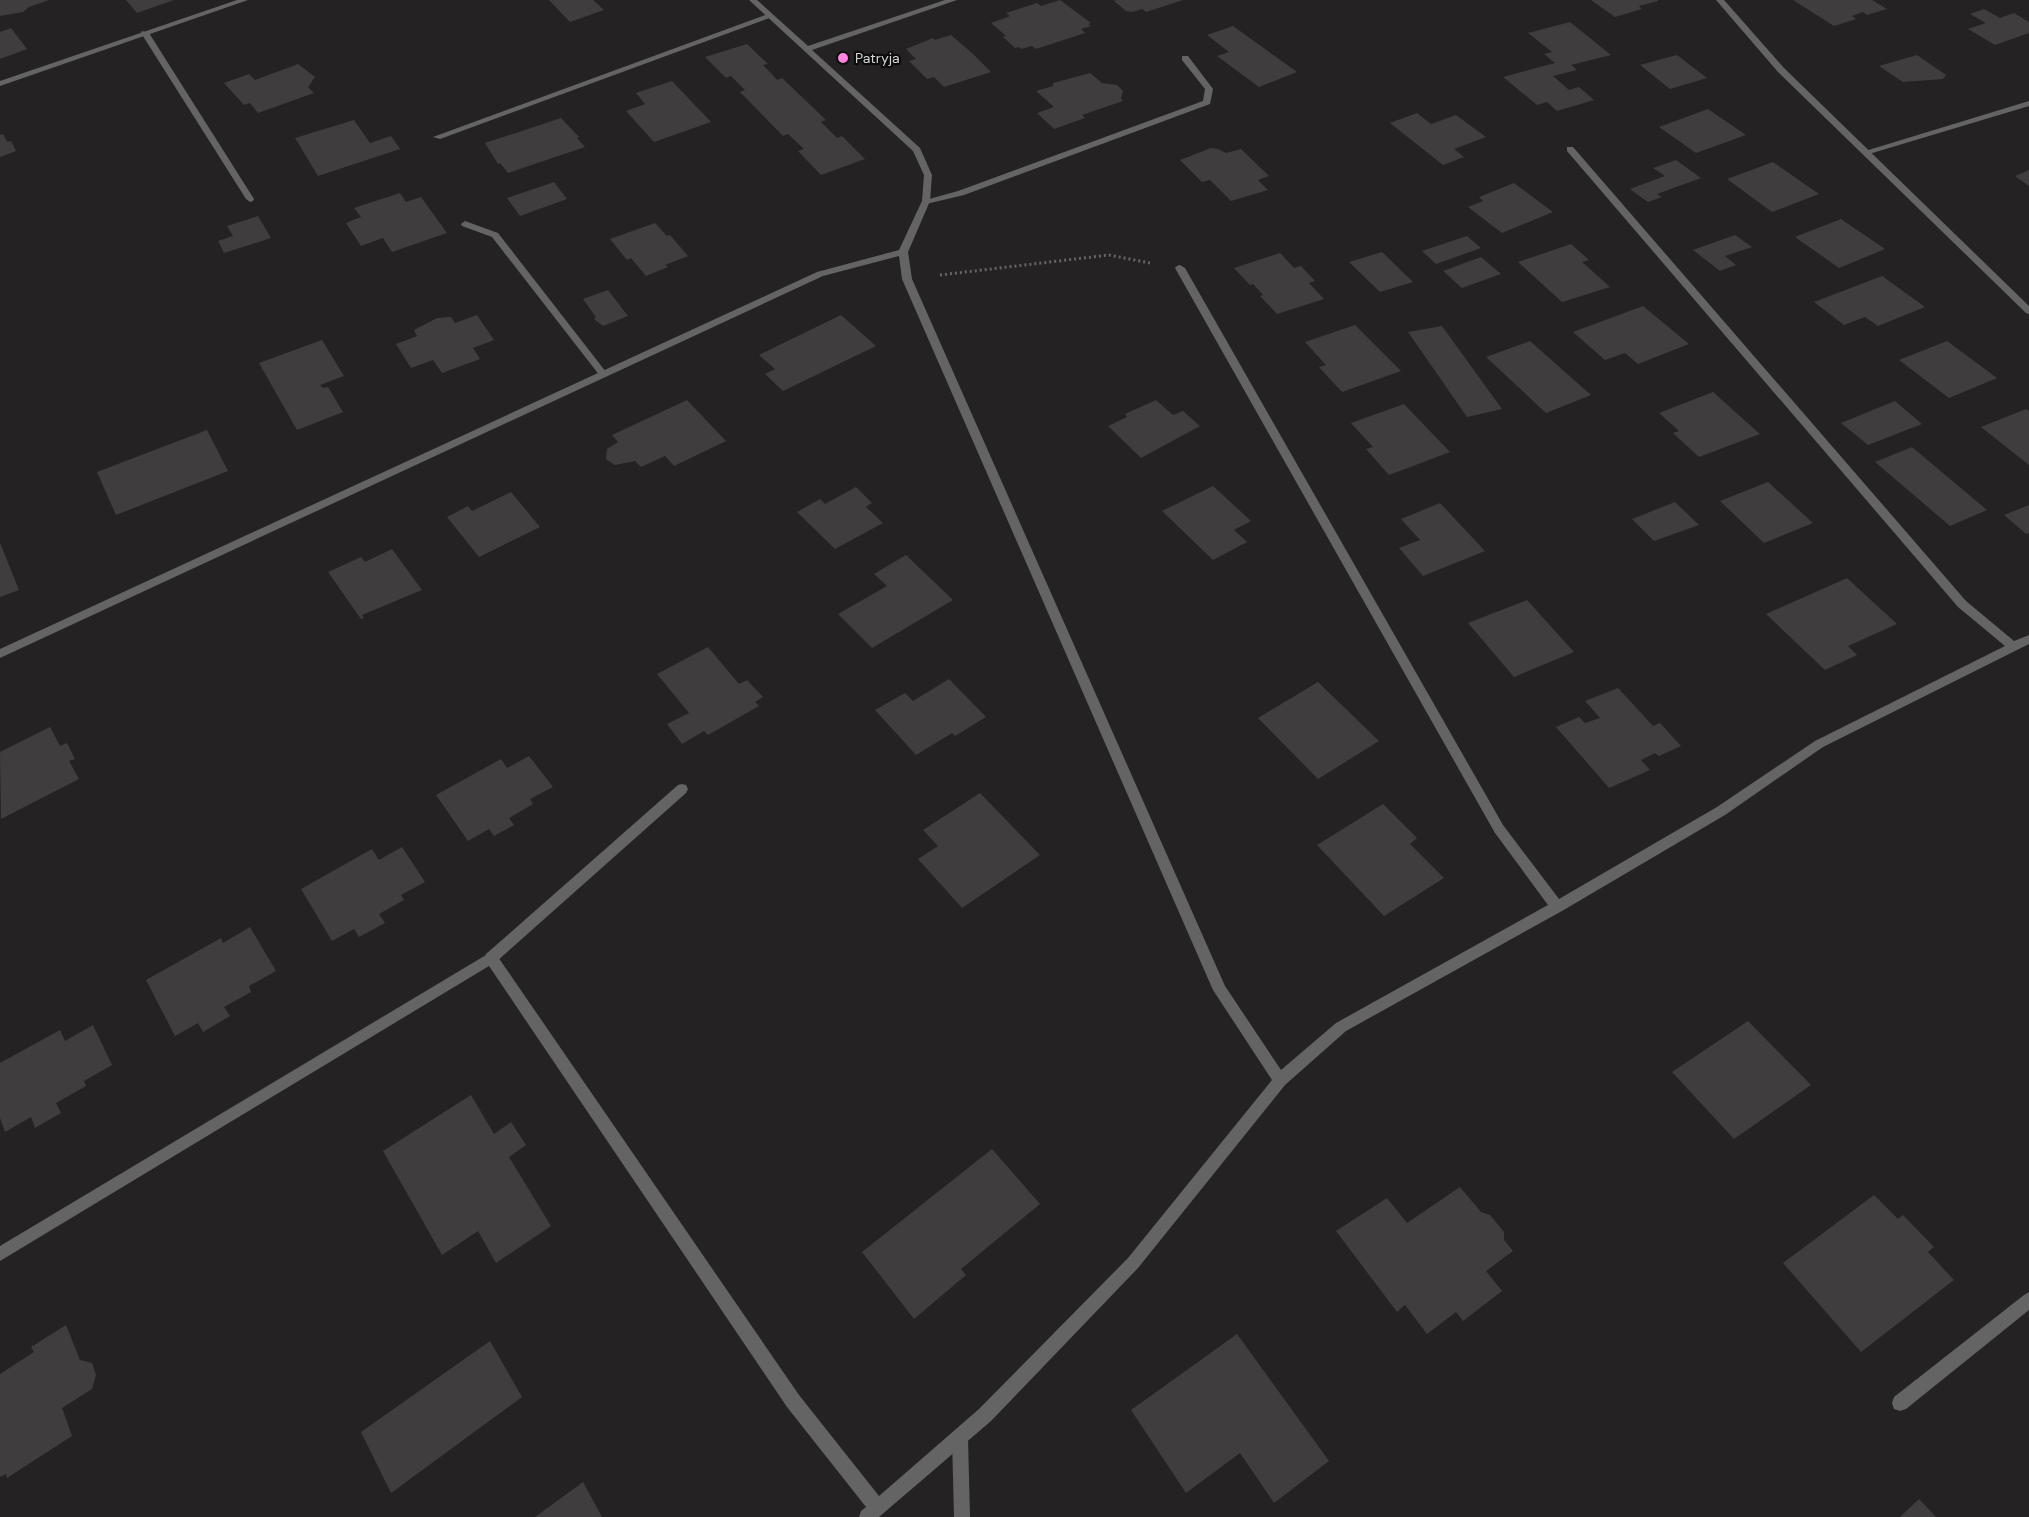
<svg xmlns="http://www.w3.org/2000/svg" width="2029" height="1517" viewBox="0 0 2029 1517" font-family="'DM Sans',sans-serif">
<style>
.building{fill:#403d3f}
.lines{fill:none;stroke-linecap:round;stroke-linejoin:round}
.path{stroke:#676466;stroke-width:3;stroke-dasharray:2 3;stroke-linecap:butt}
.lane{fill:#656465;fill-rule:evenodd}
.street{fill:#656465;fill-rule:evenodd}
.poi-dot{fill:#ff85de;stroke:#0d0c0d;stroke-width:2}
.labels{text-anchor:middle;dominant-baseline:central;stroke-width:4.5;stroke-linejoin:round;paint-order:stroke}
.far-poi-label{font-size:14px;fill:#d7d5d7;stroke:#0d0c0d;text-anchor:start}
</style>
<rect width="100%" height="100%" fill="#252224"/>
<path class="building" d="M0,0H49L29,7L23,12L0,16Z
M126,0H174L137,13Z
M549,0H593L604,10L570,22Z
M1060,0L1091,23L1088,24L1091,26L1081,29L1085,33L1036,49L1032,46L1021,49L1019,47L1015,48L1003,37L1006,36L991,23L1010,16L1006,13L1037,3L1041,6Z
M1117,0H1183L1146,12L1142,9L1132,12L1126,11L1114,1Z
M1591,0H1658V1L1639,6L1642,9L1615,17Z
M1793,0H1872L1887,9L1867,15L1863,12L1852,16L1856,19L1834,26Z
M1984,9L2000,18L2014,13L2029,22V33L1995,45L1968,29L1986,23L1970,14Z
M1570,22L1611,55L1571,65L1577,70L1553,76L1569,90L1579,87L1594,100L1557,111L1547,102L1537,105L1503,77L1555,63L1544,54L1552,52L1528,33Z
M1233,26L1276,57L1297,72L1259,87L1217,56L1229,52L1207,35Z
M11,28L27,49L0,59V32Z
M951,35L972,53L991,72L944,87L934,77L927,79L909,61L916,59L906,49L933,38L935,40Z
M747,44L768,64L763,65L770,72L777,80L782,78L826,120L821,122L837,138L842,136L865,159L821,175L798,151L804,149L788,134L783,136L740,92L745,90L731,76L726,78L705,57Z
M1677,55L1707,78L1670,89L1640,65Z
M1917,55L1946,75L1943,79L1903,82L1879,66Z
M298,64L315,77L308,87L314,93L258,113L250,103L244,105L224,83L249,74L255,80Z
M1090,73L1102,83L1117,85L1123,91L1121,98L1123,101L1082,115L1085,118L1054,129L1037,113L1054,107L1036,91L1053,86V83Z
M672,81L711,122L654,142L626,111L645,104L636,93Z
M1708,109L1746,135L1696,153L1659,127Z
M1417,113L1431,124L1456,115L1486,137L1454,149L1464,157L1443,165L1390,123Z
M561,118L579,137L577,138L585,147L508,173L500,163L498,164L485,143Z
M354,120L370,143L391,136L400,149L318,176L295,138Z
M3,134L7,142L11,141L16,151L0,157V135Z
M1211,148L1218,149L1226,153L1241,149L1269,176L1258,180L1268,190L1231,201L1210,180L1202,182L1180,160Z
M1676,160L1701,178L1657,194L1662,197L1648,202L1630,189L1665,176L1653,168Z
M1773,162L1819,194L1772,212L1727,179Z
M2029,170V186L2015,176Z
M554,182L567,199L520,216L507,198Z
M1514,183L1553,212L1502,233L1468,207L1483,201L1479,197Z
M400,193L406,202L421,197L447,233L392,252L383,238L361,246L346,223L361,217L354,208Z
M258,216L271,238L224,253L218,241L233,236L227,226Z
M1841,219L1885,249L1839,268L1795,237Z
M655,223L667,236L670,235L688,256L665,265L668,267L646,276L631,258L627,260L610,239Z
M1735,235L1752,247L1725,256L1736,265L1720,271L1693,250Z
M1467,236L1481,248L1436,264L1422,251Z
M1571,244L1589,260L1582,262L1610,287L1562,302L1518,262Z
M1382,252L1413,282L1380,292L1349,262Z
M1280,253L1294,268L1301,266L1315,281L1309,283L1324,299L1277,314L1260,296L1263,295L1253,284L1250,285L1234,268Z
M1481,257L1501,274L1462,288L1443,271Z
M1882,276L1925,307L1878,326L1865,317L1844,325L1814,302Z
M608,290L628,316L603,326L594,319L596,317L583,299Z
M1643,306L1689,344L1638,364L1625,353L1605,360L1573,332Z
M477,315L494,340L473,348L480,359L442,373L433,360L411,368L396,344L417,336L414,330L437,318L451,317L455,323Z
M841,315L876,346L783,391L765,374L775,369L759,355Z
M1355,325L1401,371L1342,392L1319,367L1326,365L1305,342Z
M1442,326L1502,409L1467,417L1408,332Z
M322,340L344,376L320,385L323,388L328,387L343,412L297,430L259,363Z
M1530,341L1591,395L1546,413L1486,357Z
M1947,341L1997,378L1949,398L1899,360Z
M1713,392L1760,434L1699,457L1673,433L1679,431L1659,413Z
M687,400L726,441L674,466L665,456L641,467L635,461L615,465L606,459L607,449L618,442L612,435Z
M1156,400L1173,415L1183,411L1200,426L1141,458L1108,426L1127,417L1125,414Z
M1895,401L1922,424L1868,445L1841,423Z
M1404,404L1450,452L1389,475L1366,449L1373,447L1351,423Z
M2026,409L2029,411V465L1981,427Z
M207,430L228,471L116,515L97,472Z
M1912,447L1987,510L1950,526L1875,462Z
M1768,482L1813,523L1764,543L1720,501Z
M1213,486L1251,521L1234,530L1247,542L1213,560L1162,511Z
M856,487L872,503L866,507L883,523L835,549L797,512L820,499L825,504Z
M511,492L540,527L479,557L447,517L468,506L472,511Z
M1675,502L1699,525L1654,541L1632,519Z
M1440,503L1485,551L1423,576L1399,548L1420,540L1401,519Z
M2029,505V533L2026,534L2004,515Z
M0,543L19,590L0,597Z
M392,549L422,590L362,615L364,618L361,619L328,572L361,557L365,562Z
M906,555L953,600L872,648L838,614L887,586L874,574Z
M1847,578L1897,624L1848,646L1857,655L1825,670L1766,614Z
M1527,600L1574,652L1514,677L1468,623Z
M708,647L739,684L747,680L763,697L755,702L759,706L708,735L704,731L682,744L667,724L689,713L657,674Z
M949,679L986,717L955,736L952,733L916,755L875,710L905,693L913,701Z
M1318,682L1379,741L1318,779L1258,718Z
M1618,688L1653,726L1660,723L1681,746L1659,756L1655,753L1641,760L1650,770L1609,788L1556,727L1579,717L1585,723L1600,718L1585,701Z
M50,727L60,746L67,743L75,759L69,761L79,779L1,819L0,752Z
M529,756L553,787L530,799L533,804L509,818L514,825L494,836L489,829L468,841L436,795L501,759L507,768Z
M980,793L1040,855L962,908L918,859L938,846L923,830Z
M1383,804L1417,838L1410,844L1444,878L1384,916L1317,845Z
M402,847L425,882L401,895L404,900L379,914L385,923L359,937L354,929L332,941L301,889L372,849L379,860Z
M250,927L276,971L249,986L251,992L224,1007L230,1016L203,1032L198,1023L175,1036L146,980L221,938L223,943Z
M1748,1021L1811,1085L1734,1139L1672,1072Z
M93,1025L112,1065L84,1081L86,1086L56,1103L61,1113L35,1128L31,1117L5,1132L0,1118V1063L60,1030L65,1041Z
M471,1095L494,1134L511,1122L526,1145L509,1157L551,1226L496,1263L478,1231L442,1255L383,1151Z
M992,1149L1040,1204L961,1269L966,1275L914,1319L862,1252Z
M1460,1187L1481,1212L1490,1215L1504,1232V1240L1513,1251L1486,1271L1502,1291L1463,1321L1456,1312L1427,1334L1405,1305L1397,1312L1336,1231L1387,1198L1407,1223Z
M1874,1195L1898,1219L1903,1215L1934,1247L1928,1252L1954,1280L1861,1352L1783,1263Z
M66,1325L80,1360L92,1363L96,1375L92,1389L62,1408L72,1436L7,1478L6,1474L0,1477V1374L34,1352L31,1347Z
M1237,1334L1329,1461L1274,1503L1240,1453L1186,1493L1131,1410Z
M490,1341L522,1397L391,1493L361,1432Z
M583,1482L602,1517H535Z
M1919,1499L1936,1517H1900Z"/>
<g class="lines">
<path class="path" d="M940,275L1109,255L1150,263"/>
<path class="lane" d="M768,14L775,16L440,139L433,137Z
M142,31L149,33L254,199L253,201L250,202L246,199L141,33Z
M1182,56H1188L1213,89L1210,104L964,195L926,204L922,201L958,191L1203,101L1205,89L1182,60Z
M2029,101V106L1869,154L1862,152Z
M465,221L498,233L606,372V376H600L492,237L462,226L461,224Z
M682,784L686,785L688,789L686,793L496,962L491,964L486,962L484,958L486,954L678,785Z
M960,1430L966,1432L968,1438L970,1517H954L952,1438L954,1432Z"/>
<path class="street" d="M237,0H248L0,86V81Z
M749,0H757L808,46L945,0H957L812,50L920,148L932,175L930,201L908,252L912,279L1225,986L1281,1070L1336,1023L1548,905L1495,833L1175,268L1177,266L1180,265L1185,268L1503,825L1559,899L1717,807L1815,741L2005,646L1958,607L1567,151V147H1573L1966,601L2014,641L2029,635V644L1823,747L1725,815L1562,911L1346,1031L1285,1085L1138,1268L991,1421L879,1517H859L861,1511L866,1507L787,1407L489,966L0,1261V1246L491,952L496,954L799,1395L879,1496L979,1409L1128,1258L1272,1080L1213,990L902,279L899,256L823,276L0,658V649L817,272L899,250L922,201L924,175L913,151Z
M1716,0H1724L1784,68L2029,306V314L2026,313L1778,72Z
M2029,1292V1310L1906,1409L1900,1411L1894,1409L1892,1403L1894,1397L2024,1295Z"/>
</g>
<circle class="poi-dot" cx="843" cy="58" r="6"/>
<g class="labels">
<g class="far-poi-label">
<text x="855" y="58">Patryja</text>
</g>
</g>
</svg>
